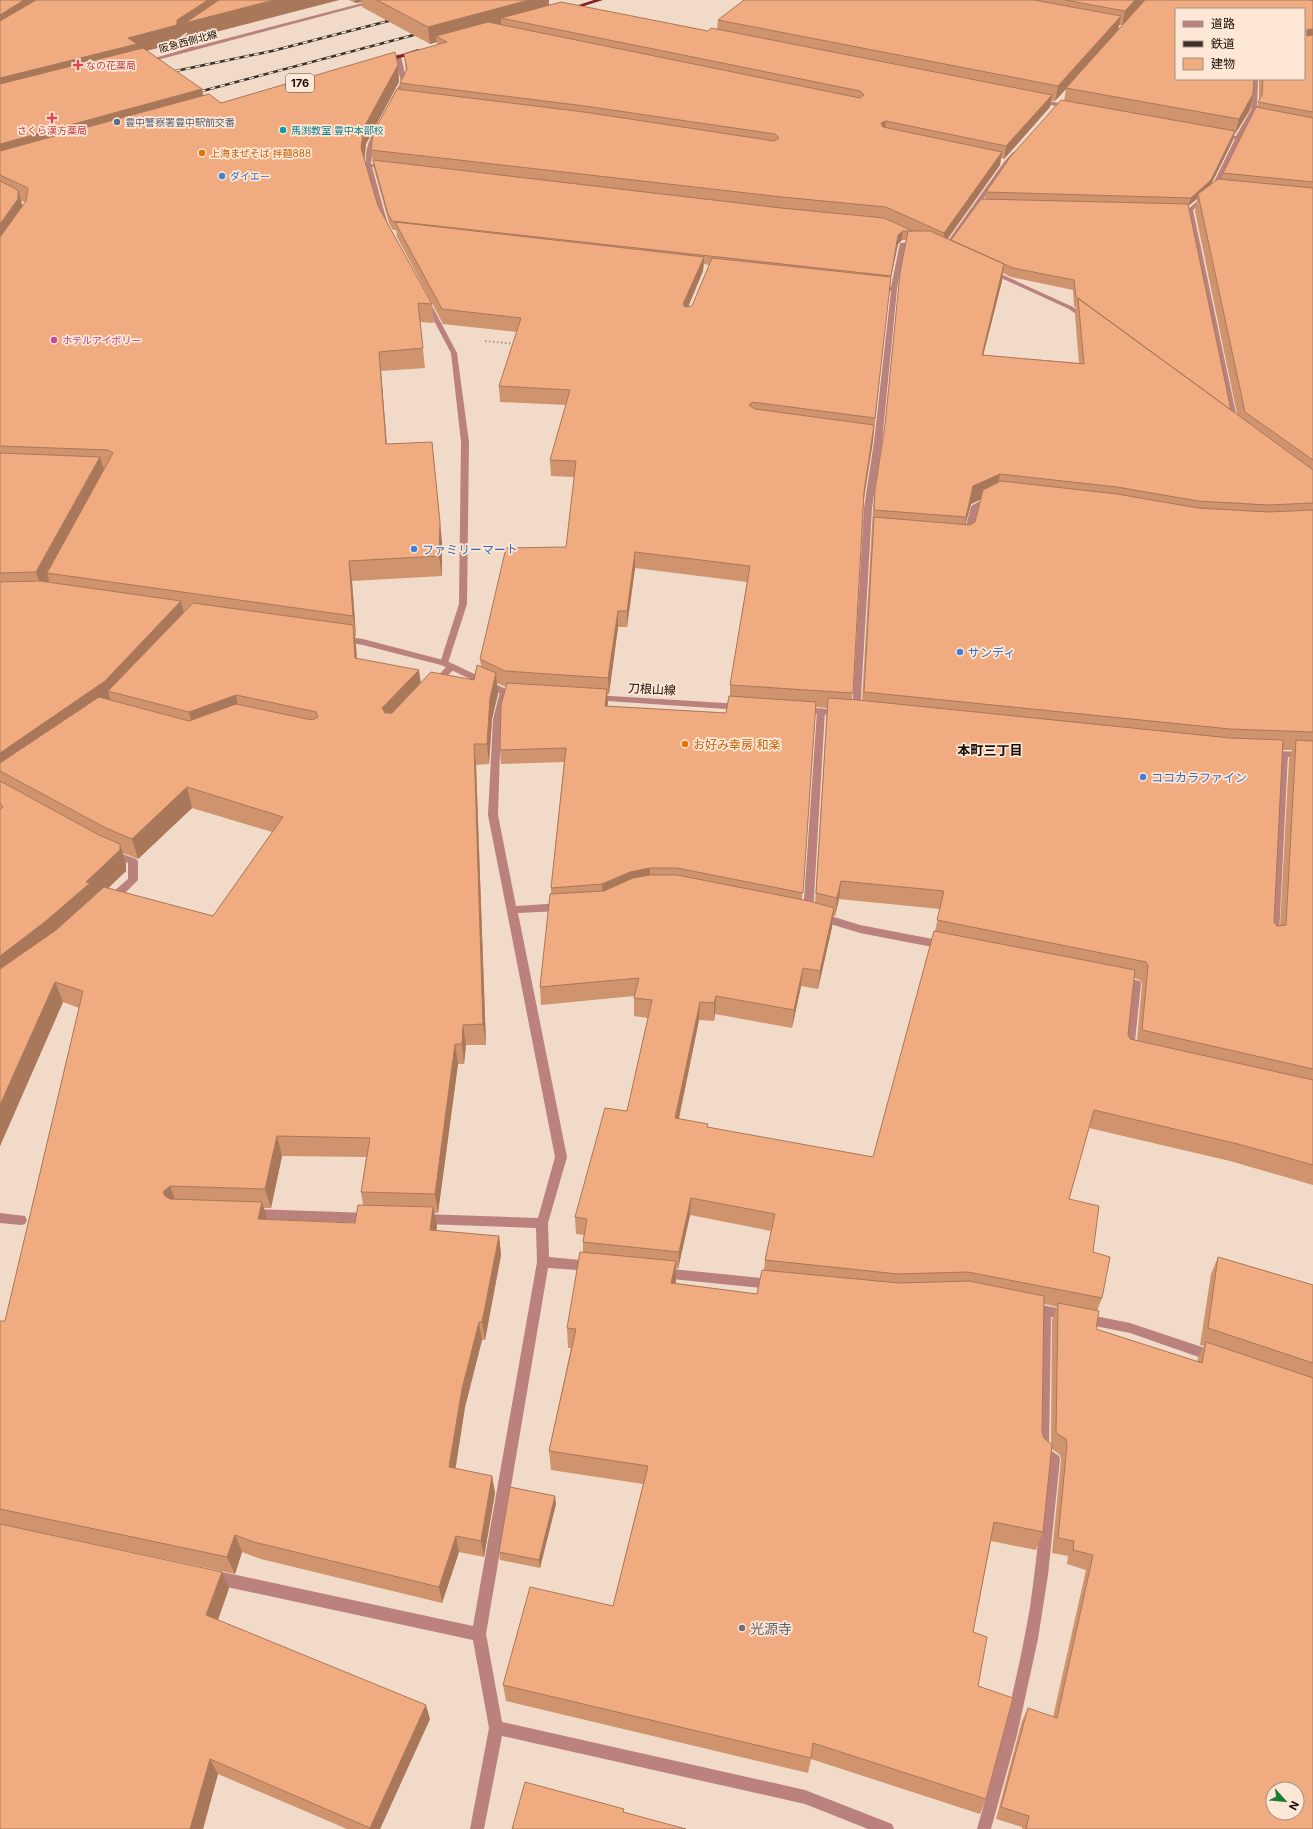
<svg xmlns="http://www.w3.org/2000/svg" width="1313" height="1829" viewBox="0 0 1313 1829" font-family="Inter,'Noto Sans JP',sans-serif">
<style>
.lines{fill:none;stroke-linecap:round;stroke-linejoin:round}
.path{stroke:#a79587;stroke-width:2;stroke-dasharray:1.5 2.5;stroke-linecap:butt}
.service{fill:#ba817d;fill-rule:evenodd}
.minor{fill:#ba817d;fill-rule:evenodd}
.tertiary{fill:#ba817d;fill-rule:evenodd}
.trunk{fill:#822024;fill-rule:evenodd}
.rail-casing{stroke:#3a3028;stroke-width:2.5}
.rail{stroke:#ffe7d5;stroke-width:1.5;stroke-dasharray:5;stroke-linecap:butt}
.wall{fill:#cf936e;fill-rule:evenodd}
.shaded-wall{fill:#a9785a}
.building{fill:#f1ab80;stroke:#a9785a;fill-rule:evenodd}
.health-dot{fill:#e0444e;stroke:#ffe7d5;stroke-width:1.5}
.service-dot{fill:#5c6f8a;stroke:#ffe7d5;stroke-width:1.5}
.culture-dot{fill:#0f9aa8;stroke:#ffe7d5;stroke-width:1.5}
.food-dot{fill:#e8710a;stroke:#ffe7d5;stroke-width:1.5}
.shop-dot{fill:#3f7fe0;stroke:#ffe7d5;stroke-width:1.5}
.hotel-dot{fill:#d1479c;stroke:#ffe7d5;stroke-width:1.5}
.worship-dot{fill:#6b7280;stroke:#ffe7d5;stroke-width:1.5}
.labels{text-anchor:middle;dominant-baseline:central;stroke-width:3.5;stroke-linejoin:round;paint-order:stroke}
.far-street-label{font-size:10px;fill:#150d07;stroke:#ffe7d5}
.far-health-label{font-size:10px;fill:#be3a42;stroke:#ffe7d5;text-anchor:start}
.far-service-label{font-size:10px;fill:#4e5e75;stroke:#ffe7d5;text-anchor:start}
.far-culture-label{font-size:10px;fill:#0d838f;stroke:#ffe7d5;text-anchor:start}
.far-food-label{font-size:10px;fill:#c56008;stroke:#ffe7d5;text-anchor:start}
.far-shop-label{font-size:10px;fill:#366cbe;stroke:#ffe7d5;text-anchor:start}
.far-hotel-label{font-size:10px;fill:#b23c85;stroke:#ffe7d5;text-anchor:start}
.shield{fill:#ffe7d5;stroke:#5b4e45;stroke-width:1}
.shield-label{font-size:11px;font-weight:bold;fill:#150d07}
.shop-label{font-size:12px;fill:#366cbe;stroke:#ffe7d5;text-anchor:start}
.street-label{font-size:12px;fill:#150d07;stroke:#ffe7d5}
.food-label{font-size:12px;fill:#c56008;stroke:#ffe7d5;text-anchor:start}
.neighbourhood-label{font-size:13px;font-weight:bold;fill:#150d07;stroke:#ffe7d5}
.near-worship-label{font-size:14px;fill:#5b616d;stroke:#ffe7d5;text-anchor:start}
</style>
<rect width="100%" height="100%" fill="#f1dac8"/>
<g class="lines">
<path class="path" d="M485,341L516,344"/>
<path class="service" d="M989,496H992L996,498L979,507L971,538L967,540H964L963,538L971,506Z
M451,664L454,665L455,667L454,669L439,685H433L432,683L433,681L448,665Z
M1283,751L1288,754L1279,936L1274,940L1269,936L1278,754Z
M112,850L136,859L138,861V880L115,903H107L106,900L107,897L128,879V863L109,855L107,853L109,851Z"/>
<path class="minor" d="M374,0H383L146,63L141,62L189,48L180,39L196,28L201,29L186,39L194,47Z
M398,54L401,56L407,82L396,101L393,103L390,101L401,82L395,56Z
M1252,79H1258L1257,110L1241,138L1216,191L1193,210L1238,423L1234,425L1230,423L1187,210L1210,190L1235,139L1218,135L1221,133L1236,136L1251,110Z
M1038,99L1070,105L1073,107L1070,109L1036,102V100Z
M378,127L381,129L373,145L371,164L390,167L387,169L372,167L388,225L385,227L382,225C374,198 357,164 371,137C373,133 374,129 378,127Z
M1013,152L1018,153L1008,164L948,249H944L943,248L1004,162Z
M920,242L922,243V245L905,246L897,289L882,442L872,508L860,714L856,717L852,714L864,508L874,442L891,291L876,289L873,287L876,285L891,287L900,243Z
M990,269L1073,307L1089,319L1084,320L1069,309L988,272L987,271Z
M427,300L430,302L457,353L469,442L467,604L448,663L444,666L440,663L459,604L461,442L451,353L424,302Z
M504,689L508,692L501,719L498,815L516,906L561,903L566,907L561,911L518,913L567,1157L548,1223L549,1257L591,1261L595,1262L597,1266L595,1270L591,1271L548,1268L486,1634L502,1722L805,1790L892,1824L894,1829H868L805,1804L502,1736L484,1829H470L489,1728L473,1640L213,1584L208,1582L206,1577L208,1572L213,1570L473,1626L537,1262L536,1228L423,1224L419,1222L417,1219L419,1216L423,1214L538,1218L555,1157L488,815L493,719L500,692Z
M821,708L825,711L813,914L808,918L803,914L817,711Z
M821,913L860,925L943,941L947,942L948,945L947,948L943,949L860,933L817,920L816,917L817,914Z
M1120,977L1140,981L1141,984L1134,1051L1133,1054H1125L1124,1051L1131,987L1116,984L1115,981L1116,978Z
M253,1209L369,1213L373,1215L375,1218L373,1221L369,1223L253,1219L249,1217L247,1214L249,1211Z
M0,1213L25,1216L27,1220L25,1224L21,1225L0,1223Z
M662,1268L772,1279L776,1280L778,1284L776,1288L772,1289L662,1278L658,1277L656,1273L658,1269Z
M1032,1303L1067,1310L1071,1311L1073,1315L1071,1319L1067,1320L1051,1317L1049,1449L1059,1456L1060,1460L1048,1575L1038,1639L1017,1735L991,1829H977C998,1756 1017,1683 1030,1607C1037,1559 1041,1511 1047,1463L1038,1456L1037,1452L1039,1315L1028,1312L1026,1308L1028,1304Z
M1085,1314L1130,1323L1217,1352L1219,1356L1217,1360L1213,1362L1130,1333L1085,1324L1081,1323L1079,1319L1081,1315Z"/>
<path class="tertiary" d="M343,636L363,639L447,661L506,689L517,690L521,693L517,696L501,694L441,665L363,645L340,641L339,639Z
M595,695L741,704L745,707L741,710L592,700L591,698L592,696Z
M803,707L839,710L843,713L839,716L800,712L799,710L800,708Z
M1269,751L1313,752V758L1266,756L1264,754Z"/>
<path class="trunk" d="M594,0H603L568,11L563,10Z
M418,49L421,51L420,52L383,63L380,61Z"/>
<g class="rail-casing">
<path id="rail" d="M166,73L272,51L400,18
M191,94L425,32"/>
</g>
<use href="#rail" class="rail"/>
</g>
<path class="wall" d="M0,0H339L188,39L187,32L180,37V42L146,51L202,89L203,95L221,103L398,65L399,82L366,144L364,158L378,206L432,304L434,323L420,322L425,368L381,371L387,444L442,542V576L352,581L356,636H355L356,646L357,659L421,683L474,680L481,666L480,659L566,547L574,477L551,476L550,460L566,405L500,402L499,386L517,332L443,324L397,237L396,230H393L389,223L374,169L371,150L401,89L400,83L406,72L404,54L437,45V42L430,44L362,7V2L355,3L349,0H549V5L708,31L717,29L718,20L744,0H1313V1185L1230,1161L1089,1128L1069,1199L1093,1252L1102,1298L1097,1311L1096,1329L1197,1362L1198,1358L1204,1346L1200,1345L1211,1274L1218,1257L1313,1285V1829H1022V1827L996,1819L1022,1721L1028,1708L1053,1717L1086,1570L1067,1564L1068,1556L1052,1553L1061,1460L1060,1455L1052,1449L1043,1532L1036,1550L991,1541L973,1632L978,1686L986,1799L980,1814L811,1759L808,1773L506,1701L503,1685L613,1606L643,1484L551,1470L549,1451L571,1348H568L567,1328L583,1252V1242L584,1235L576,1234L575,1217L627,1111L648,1018L634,1016V996L541,1005L540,987L551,894V888L564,762L501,764L500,750L506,687L497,683L498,694L492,719L489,764L476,765L486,1045H466L464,1064H458L438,1213H434L437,1226L436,1231L499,1236L501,1255L485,1340H482L465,1407L455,1469L492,1476L495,1493L484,1557L459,1552L442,1603L261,1559L242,1552L235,1574L0,1524V1321H5L79,1008L63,1002L0,1146ZM1176,9L1304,79H1259V101L1257,107L1223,173L1222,179L1211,184L1233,140L1234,134H1235L1250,110L1253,94ZM1119,25H1122L1118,30ZM1066,89L1064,101L986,192L985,199L951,241L948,239L1000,165L1001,158L1004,159L1050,107L1051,101H1055ZM1197,199L1195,211L1237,414L1231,410L1188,206ZM21,201L25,202L23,206ZM902,240H906L885,428L875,490L873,508L862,701L852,700L864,500L873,441L890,282L898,244ZM704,264L709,265L692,306L688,307L703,271ZM1003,273L1011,277L1073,290L1074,306L1076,308L1075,315L1079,363L983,355L1002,281ZM981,499L975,522L970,525L965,524L971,504ZM635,568L747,582L730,685V696L726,713L607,706V694H609L618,627H627ZM816,707L827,708L815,903L802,900ZM1282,750H1292L1289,759L1280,926H1277L1274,922ZM192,808L272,832L213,916L108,888L126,871V864L123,853L138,859ZM839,899L940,909L935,931L873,1157L707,1128L679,1119L699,1020L714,1021L715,1014L792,1028L801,986L818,989L832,927L833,916H835ZM1134,978L1140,980L1142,984L1137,1040L1130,1039L1128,1034ZM282,1156L366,1157L361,1192L363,1205L355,1223L267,1220L264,1208H271ZM690,1215L771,1231L765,1260L764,1270L757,1294L675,1283L676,1268L678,1269ZM1044,1304L1057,1307L1052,1320L1051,1443L1044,1438L1042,1433Z
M556,1504L540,1568L500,1560L499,1552Z
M229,1588L218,1620L430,1719L380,1829H347L218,1774L203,1829H0Z"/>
<path class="shaded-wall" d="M24,0H54L0,34V15Z
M208,0H339L188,39L187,32L180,37V42L138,53L0,97V78L128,38L177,20Z
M355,0H361L362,2L355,3Z
M529,0H549V11L501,18V24L444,40L436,36L437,42L430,44L428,27Z
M1135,0H1145L1122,25L1125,11Z
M1121,16L1118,31L1066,88V89L1055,101L1058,86Z
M1313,29V43L1304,45L1307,30Z
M398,65L399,82L366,144L364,165L361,148L364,127Z
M202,89L205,106L0,163V144Z
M1253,94L1250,110L1235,134L1239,119Z
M1052,95L1050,107L1004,159L1006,146Z
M886,121L884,134L881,123Z
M1235,131L1233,140L1209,189L1198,194L1197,199L1188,206L1191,198Z
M1002,152L1000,165L942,246L944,233Z
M18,190L23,208L0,249V224Z
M903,231L902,240L898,244L890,282L873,434L891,276L898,235Z
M704,257L703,271L683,319V304Z
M1004,264L1002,281L979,372L982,355Z
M379,352L381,371L388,463L386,444Z
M874,425L873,441L862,508L864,492Z
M432,442L442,542V576L439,556Z
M100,457L106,476L47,573L49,580L43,593L36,572Z
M1000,474L997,492L971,504L963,534L966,517L973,486Z
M635,552V568L627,627V611Z
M349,561L352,581L356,636L353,616Z
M181,601L186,621L108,691L111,701L0,771V753Z
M618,611V627L609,694L608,678Z
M353,625L356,646L358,679L355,658Z
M419,670L422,691L385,729L382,708Z
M496,673L498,694L492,719L489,764L487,744L490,698Z
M607,689L608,703L605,720V706Z
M236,695L240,716L194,732L189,712Z
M474,744L476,765L486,1045L483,1024Z
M187,787L192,808L138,859L132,839Z
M120,844L126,864V871L96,900L0,982V956L86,882Z
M650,868V882L603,899L602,884L630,872Z
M841,881L839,899L835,916L837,898Z
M834,908L832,927L818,989L820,971Z
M803,968L801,986L792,1028L794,1010Z
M55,982L63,1002L0,1146V1105Z
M716,996L715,1014L714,1021V1003Z
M700,1002L699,1020L675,1136V1118Z
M463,1025L466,1045L464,1064L462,1044Z
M455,1044L458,1064L438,1213L435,1194Z
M277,1136L282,1156L271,1208L265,1189Z
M170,1186L177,1206L170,1211L163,1192Z
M691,1198L690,1215L678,1269L679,1252Z
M262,1202L268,1221L258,1219Z
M433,1207L437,1226L434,1249L430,1230Z
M499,1236L501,1255L485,1340L482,1322Z
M676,1261V1282L671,1303V1283Z
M479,1322L482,1340L465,1407L453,1485L449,1467L462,1389Z
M492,1476L495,1493L484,1557L481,1541Z
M555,1496L556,1504L540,1568L539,1560Z
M235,1535L242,1552L235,1574L227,1557Z
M456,1536L459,1552L442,1603L439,1587Z
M222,1572L229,1588L214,1631L206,1615Z
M426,1705L430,1719L380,1829H370V1828Z
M210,1759L218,1774L203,1829H190Z"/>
<path class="building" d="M0,0H24L0,15Z
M36,0H208L177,20V25L128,38L137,44L0,78V21Z
M219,0H274L185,23Z
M377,0H529L428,27Z
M744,0H1034L1121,16L1058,86L718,20Z
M1065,0H1135L1125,11Z
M1145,0H1311L1313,1V29L1307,30V36L1313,35V112L1258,102L1262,95L1263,79H1304V9H1176V79H1254L1253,94L1239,119L1066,88Z
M561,2L708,31L711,28L1052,95L1006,146L886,121L881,123L883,127L1002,152L944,233L886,207L782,197L371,150L373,133L397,89L584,112L774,141L779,138L775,134L585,106L400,83L407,69L404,54L447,42L436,36L488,22L860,98L864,95L860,91L501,18Z
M143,48L202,89L0,144V84Z
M395,52L398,65L364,127L361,148L378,206L432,304L418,303L423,348L379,352L386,444L432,442L440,522L439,556L349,561L353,616L47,573L113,453L108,450L0,446V237L26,201L28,188L0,175V151L209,94L221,103Z
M1061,100L1235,131L1211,180L1191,198L986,192L1011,156Z
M1256,107L1313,118V182L1223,173Z
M373,160L781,208L884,218L913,231H903L898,235L891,276L392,221L388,214Z
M1218,179L1313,188V460L1245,412L1198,194Z
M0,181L18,190V199L0,224Z
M981,199L1188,204L1231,410L1076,297L1074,280L1013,268L951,240Z
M395,222L704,257L683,304L685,307L692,306L712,258L891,277L875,418L752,402L749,405L755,409L874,425L864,492L853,693L730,685L750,566L635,552L627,611H618L608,678L505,671L480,659L506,548L566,547L576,461L550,460L570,390L499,386L521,318L442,309Z
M908,231H930L1004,264L982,355L1084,364L1078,298L1313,470V503L1268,505L1198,501L1117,487L1000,474L973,486L966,517L874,510L875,490L885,425L900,273Z
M0,453L100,457L36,572L0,573Z
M1001,481L1117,494L1198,508L1268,512L1313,510V732L1230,729L864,692L874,517L970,525L975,522L983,490Z
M40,581L181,601L105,681L0,753V582Z
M193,603L353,625L355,658L419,670L382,708L385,713H392L431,672L474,680L477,665L496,673L490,698L487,744H474L483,1024L463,1025L462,1044H455L435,1194L361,1192L370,1138L277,1136L265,1189L170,1186L163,1192L165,1196L170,1199L262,1202L258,1219L355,1223L358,1205L433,1207L430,1230L499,1236L482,1322H479L462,1389L449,1467L492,1476L481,1541L456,1536L439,1587L254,1542L235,1535L227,1557L0,1509V1321H5L83,991L55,982L0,1105V969L56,930L104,887L213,916L283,817L187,787L132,839L106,828L0,771V763L99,697L189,721L236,704L312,720L318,717L316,712L312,711L236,695L189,712L108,691Z
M507,683L607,689L605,706L726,713L729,696L816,702L803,893L677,868H650L630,872L602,884L551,888L566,748L500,750L501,705Z
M828,698L858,700L1230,738L1283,740L1274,922L1277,926L1286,925L1296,740L1313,741V1069L1142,1030L1148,966L1146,962L937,920L944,891L841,881L837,898L816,893Z
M0,781L99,835L120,844V850L86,882L90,883L46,921L0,956V809L3,807L0,803Z
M650,875H677L809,901L834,908L820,971L803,968L794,1010L716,996L714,1003L700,1002L675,1118L708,1124L707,1127L873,1157L934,931L1135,970L1128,1034L1130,1039L1313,1080V1165L1238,1144L1094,1110L1069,1199L1099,1206L1093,1252L1110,1257L1102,1298L968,1272L898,1274L765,1260L775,1214L691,1198L679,1252L583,1242L587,1219L575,1217L605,1108L627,1111L652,1000L634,998L639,978L540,987L550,894L604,891L633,878Z
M580,1252L676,1261L671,1283L757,1294L762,1270L899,1283L969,1281L1044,1296L1042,1433L1044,1438L1052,1445L1043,1532L994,1522L973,1632L987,1637L978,1686L1013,1698L986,1799L813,1743L811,1758L503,1685L530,1587L613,1606L648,1466L549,1451L576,1329L567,1328Z
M1218,1257L1313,1285V1363L1208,1328Z
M1058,1303L1099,1311L1096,1329L1202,1363L1206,1342L1313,1378V1829H1026L1029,1816L1001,1807L1028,1708L1057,1718L1093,1555L1073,1550L1074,1541L1058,1538L1067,1445L1066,1439L1056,1433ZM1273,1789H1297V1813H1273Z
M510,1487L555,1496L539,1560L499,1552Z
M0,1524L222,1572L206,1615L426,1705L370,1828L210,1759L190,1829H0Z
M525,1782L624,1809L623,1812L686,1829H512Z"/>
<g class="health-dot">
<path d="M76 59h4v4h4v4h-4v4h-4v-4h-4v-4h4z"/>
<path d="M50 112h4v4h4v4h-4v4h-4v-4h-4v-4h4z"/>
</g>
<circle class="service-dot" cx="117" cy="122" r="4"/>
<circle class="culture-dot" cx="283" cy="130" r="4"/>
<g class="food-dot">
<circle cx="202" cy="153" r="4"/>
<circle cx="685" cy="744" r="4"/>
</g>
<g class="shop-dot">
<circle cx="222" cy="176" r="4"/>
<circle cx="414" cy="549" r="4"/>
<circle cx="960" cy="652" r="4"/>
<circle cx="1143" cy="777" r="4"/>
</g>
<circle class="hotel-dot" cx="54" cy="340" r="4"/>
<circle class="worship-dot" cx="742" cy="1628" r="4"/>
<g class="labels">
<g class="far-street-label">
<text transform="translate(188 41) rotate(-15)">阪急西側北線</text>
</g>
<g class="far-health-label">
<text x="86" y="65">なの花薬局</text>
<text x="52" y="130" text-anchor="middle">さくら漢方薬局</text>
</g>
<g class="far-service-label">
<text x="125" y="122">豊中警察署豊中駅前交番</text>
</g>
<g class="far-culture-label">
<text x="291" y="130">馬渕教室 豊中本部校</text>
</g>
<g class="far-food-label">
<text x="210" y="153">上海まぜそば 拌麺888</text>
</g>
<g class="far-shop-label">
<text x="230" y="176">ダイエー</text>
</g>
<g class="far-hotel-label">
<text x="62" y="340">ホテルアイボリー</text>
</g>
<rect class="shield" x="286" y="74" width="28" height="18" rx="3"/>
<g class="shield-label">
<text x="300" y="83">176</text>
</g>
<g class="shop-label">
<text x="422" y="549">ファミリーマート</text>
<text x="968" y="652">サンディ</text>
<text x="1151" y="777">ココカラファイン</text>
</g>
<g class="street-label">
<text transform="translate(652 689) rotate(3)">刀根山線</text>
</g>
<g class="food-label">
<text x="693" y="744">お好み幸房 和楽</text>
</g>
<g class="neighbourhood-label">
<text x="990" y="750">本町三丁目</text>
</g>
<g class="near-worship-label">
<text x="750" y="1628">光源寺</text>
</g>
</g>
<rect x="1175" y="8" width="130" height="72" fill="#ffe7d5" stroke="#a19083"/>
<rect x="1183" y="21" width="20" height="6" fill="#ba817d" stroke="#a19083"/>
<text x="1211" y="28" font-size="12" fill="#150d07">道路</text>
<rect x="1183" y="41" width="20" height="6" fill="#3a3028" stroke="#a19083"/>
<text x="1211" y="48" font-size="12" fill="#150d07">鉄道</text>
<rect x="1183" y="58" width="20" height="12" fill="#f1ab80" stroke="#a19083"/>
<text x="1211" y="68" font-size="12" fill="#150d07">建物</text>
<g transform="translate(1285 1801) rotate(117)"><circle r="19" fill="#ffe7d5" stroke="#a19083"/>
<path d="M0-3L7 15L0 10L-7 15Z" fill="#197e32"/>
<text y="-6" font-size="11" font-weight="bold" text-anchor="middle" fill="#150d07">N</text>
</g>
</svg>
